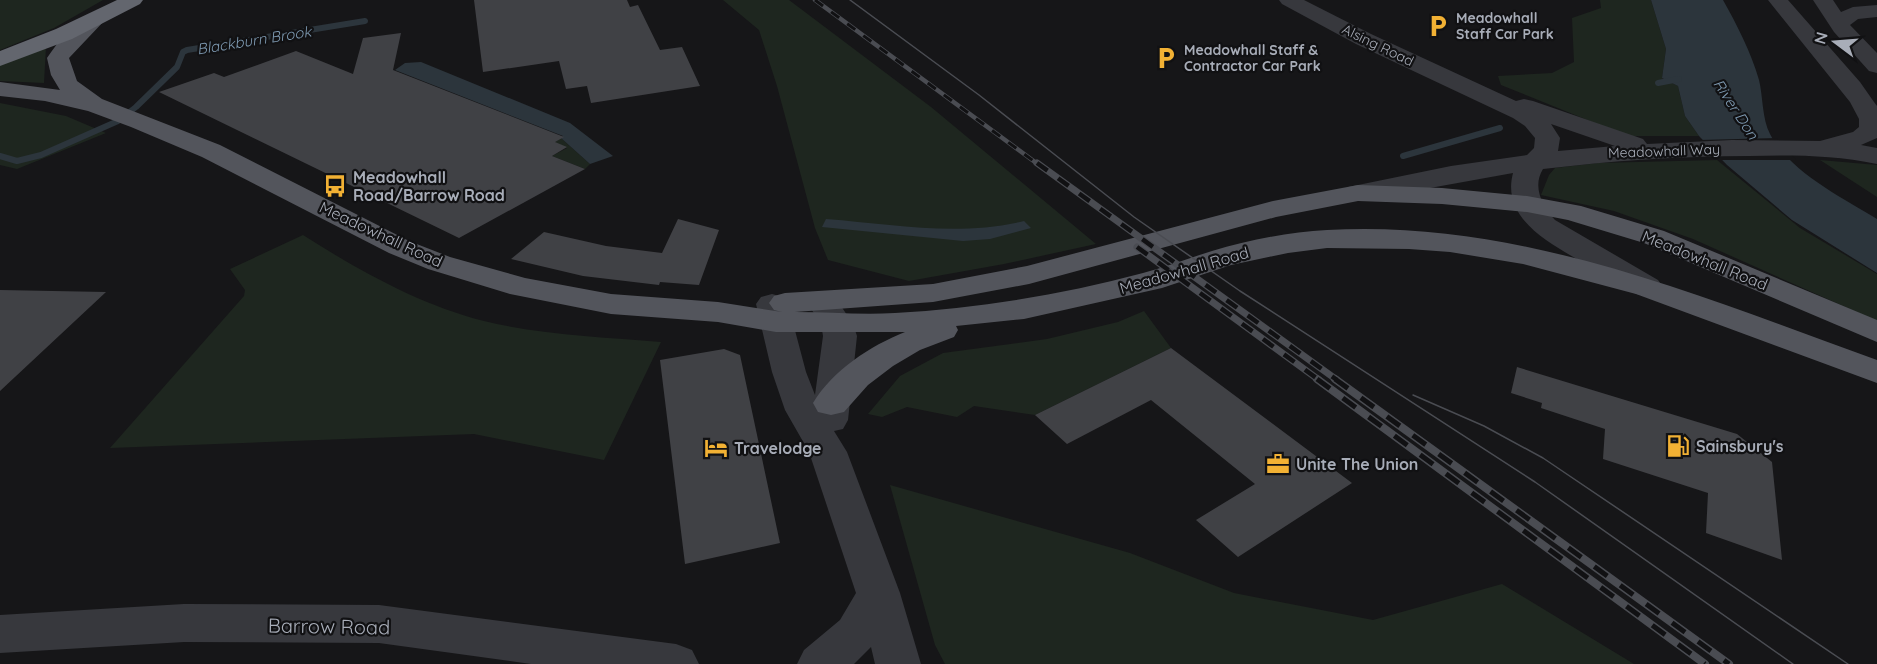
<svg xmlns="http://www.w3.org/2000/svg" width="1877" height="664" viewBox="0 0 1877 664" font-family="Quicksand,sans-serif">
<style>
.green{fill:#1e261f}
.water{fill:#2c353c}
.pier{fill:#161618}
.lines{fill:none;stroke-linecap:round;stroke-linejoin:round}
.stream{stroke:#2c353c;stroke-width:6}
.building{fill:#404145}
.minor{fill:#37383d;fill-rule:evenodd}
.major{fill:#53555c;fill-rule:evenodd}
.highway{fill:#63666e;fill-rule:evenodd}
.tram{stroke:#4a4c52;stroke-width:1.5}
.rail-far2-casing{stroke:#4a4c52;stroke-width:4.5}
.rail-far1-casing{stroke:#4a4c52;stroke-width:7}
.rail-casing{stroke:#4a4c52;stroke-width:8}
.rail-far2{stroke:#111113;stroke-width:3;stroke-dasharray:10;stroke-linecap:butt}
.rail-far1{stroke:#111113;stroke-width:4.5;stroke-dasharray:13;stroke-linecap:butt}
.rail{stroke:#111113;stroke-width:5;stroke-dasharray:16;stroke-linecap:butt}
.labels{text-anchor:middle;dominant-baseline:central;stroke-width:4.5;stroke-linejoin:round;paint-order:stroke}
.far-poi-label{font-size:14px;font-weight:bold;fill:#a8adb8;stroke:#111113;text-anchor:start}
.far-street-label{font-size:14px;fill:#a8adb8;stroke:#111113}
.far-water-label{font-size:15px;font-style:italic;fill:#7f9bb3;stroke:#111113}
.poi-label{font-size:16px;font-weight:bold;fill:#a8adb8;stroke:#111113;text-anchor:start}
.street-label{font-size:16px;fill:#a8adb8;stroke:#111113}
.near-street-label{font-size:20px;fill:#a8adb8;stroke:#111113}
</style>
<rect width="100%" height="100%" fill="#161618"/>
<path class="green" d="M0,0H103L54,28L0,50Z
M723,0H789L931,107L1096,244L1004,264L909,281L828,260L815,228L777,86L759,30Z
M1600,0H1651L1666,49L1662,78L1678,86L1685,116L1699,136H1627L1501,85L1498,76L1552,73L1574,62L1572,18L1601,8Z
M46,47L44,83L0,81V64Z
M0,103L66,116L106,133L17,169L0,165Z
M561,138L590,164L585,169L552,156L567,148L554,142Z
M1717,160L1800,228L1877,274V321L1693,239L1614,211L1541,195L1549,175L1555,168L1598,163Z
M1820,160L1877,165V197Z
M303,235C358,270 420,305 484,321C541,335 603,337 661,342L604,460L474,434L110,448L244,296L245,290L230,269Z
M1144,311L1171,348L1035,415L974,406L957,417L907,407L882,417L868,414L900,376L943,353L1047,339L1118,322Z
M890,485L1130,553L1234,593L1373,620L1502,584L1634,664H945L935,645Z"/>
<path class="water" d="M1651,0H1723C1737,25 1751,52 1759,80C1763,96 1762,119 1770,134C1790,172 1841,197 1877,219V273L1792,220L1727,165L1699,136L1685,116L1678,86L1662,78L1666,49Z
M421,62L570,123L613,156L590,164L561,138L563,136L395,70L405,63Z
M826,219C892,224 958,237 1024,221L1031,228L990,239L963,241L822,227Z"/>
<path class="pier" d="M1777,138L1796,160H1718L1699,140Z"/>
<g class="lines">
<path class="stream" d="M1658,83L1679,79
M0,156L17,161L41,155L118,121L136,107L177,67L183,52L187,50L365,21
M1403,156L1500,128"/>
</g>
<path class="building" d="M474,0H627L630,7L638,5L660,50L682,47L700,86L591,103L587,86L566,89L559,61L483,72Z
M401,33L393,70L564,137L555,142L567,147L552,156L585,169L459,238L159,92L214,73L224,77L296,51L353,74L363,38Z
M678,219L719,230L699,285L660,282L659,285L583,276L511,259L544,232L606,246L662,253Z
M0,290L106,292L0,391Z
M1171,348L1352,483L1238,557L1196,520L1255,484L1151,400L1067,444L1035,415Z
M724,349L740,355L780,543L685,564L660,360Z
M1517,367L1737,434L1772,462L1782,560L1706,533L1708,493L1603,459L1605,429L1541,408L1542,403L1511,393Z"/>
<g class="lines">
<path class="minor" d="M1279,0H1304L1371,34L1516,101L1524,99L1533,101L1643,139L1647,144L1732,140L1820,141L1853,132L1859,127V119L1850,102L1768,0H1788L1860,82L1874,102L1877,106V138L1861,145L1877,148V164C1834,155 1792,155 1749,156C1680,156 1611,161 1543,169C1532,186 1542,207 1555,220L1658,280L1663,287L1658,294L1647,296L1636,294C1617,283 1599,272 1580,261C1548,242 1501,218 1513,173L1358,201L1348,199L1344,193L1348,187L1358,185L1451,166L1527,155L1534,148L1535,138L1525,126L1513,118L1356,44L1282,4ZM1551,124L1615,146L1558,151L1560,138Z
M1813,0H1833L1841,12L1853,7L1877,5V17L1858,19L1850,25L1877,53V73L1869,71L1834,32Z
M822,291L833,294L853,324L857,336L848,420L843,429L834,431L847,452L900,593L921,664H875L871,647L854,664H797L804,650L840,620L856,593L809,452L785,410L772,372L756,304L761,297L772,294L783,297L788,304L806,372L815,395L823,336L821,324L806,301L811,294Z
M184,604L379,605L676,644L692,650L699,664H531L379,643L184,642L0,653V615Z"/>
<path class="major" d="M95,14L102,16L105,20L69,58L77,81L102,99L220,145L409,241L450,257L525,278L611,294L718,302L782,312L774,310L769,303L774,296L785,293L933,284L1027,266L1273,201L1358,185L1442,188L1527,196L1581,206L1664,231L1877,320V342L1644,243L1568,220L1527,212L1442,204L1358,201L1276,217L1029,284L933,302L795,312C828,312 862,315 895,313C978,308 1062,295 1143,273C1166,267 1189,258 1212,251C1248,240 1289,232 1327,230C1519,219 1700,296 1877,360V383L1636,294L1523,264L1450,252L1409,249L1327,248L1288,253L1231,265L1162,288L1024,319L956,326L958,330L954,337L920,350L893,366L868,385L844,412L831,415L818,412L813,403C833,370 870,346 905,332H776L718,322L611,314L510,294L428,269L389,253L202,157L131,127L88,111L45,101L0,96V82L60,90L51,75L47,58C58,42 75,19 95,14Z"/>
<path class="highway" d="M117,0H143L140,4L72,39L0,66V51L56,29Z"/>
<path class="tram" d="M850,0L979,95L1134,217L1240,291L1535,482L1793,664
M1413,395L1484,426L1543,458L1848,664"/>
<g class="rail-far2-casing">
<path id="rail-far2" d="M815,0L1039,165"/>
</g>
<g class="rail-far1-casing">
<path id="rail-far1" d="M1037,163L1337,380
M1137,247L1319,380"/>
</g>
<g class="rail-casing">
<path id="rail" d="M1317,379L1705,664
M1335,379L1729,664"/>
</g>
<use href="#rail-far2" class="rail-far2"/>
<use href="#rail-far1" class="rail-far1"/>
<use href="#rail" class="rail"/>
</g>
<defs>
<g id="parking-bare" transform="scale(1.8)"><path d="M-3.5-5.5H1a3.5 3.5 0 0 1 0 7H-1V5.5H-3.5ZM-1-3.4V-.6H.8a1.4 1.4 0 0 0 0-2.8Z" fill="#f2b134" stroke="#111113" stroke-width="2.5" paint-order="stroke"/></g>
<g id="bus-bare" transform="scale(1.8)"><path d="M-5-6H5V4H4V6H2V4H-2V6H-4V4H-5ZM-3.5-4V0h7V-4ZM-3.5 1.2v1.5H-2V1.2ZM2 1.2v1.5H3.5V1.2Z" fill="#f2b134" stroke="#111113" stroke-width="2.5" paint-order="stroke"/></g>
<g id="fuel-bare" transform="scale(1.8)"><path d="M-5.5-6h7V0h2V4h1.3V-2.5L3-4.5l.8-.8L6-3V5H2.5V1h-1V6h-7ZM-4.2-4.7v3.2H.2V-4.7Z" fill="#f2b134" stroke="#111113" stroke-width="2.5" paint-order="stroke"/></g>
<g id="hotel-bare" transform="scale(1.8)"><path d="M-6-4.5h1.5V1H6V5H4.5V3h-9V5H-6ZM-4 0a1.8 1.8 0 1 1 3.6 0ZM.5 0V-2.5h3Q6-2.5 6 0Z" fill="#f2b134" stroke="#111113" stroke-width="2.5" paint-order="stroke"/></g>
<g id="office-bare" transform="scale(1.8)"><path d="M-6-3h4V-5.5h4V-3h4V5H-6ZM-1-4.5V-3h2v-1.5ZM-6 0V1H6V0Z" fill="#f2b134" stroke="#111113" stroke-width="2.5" paint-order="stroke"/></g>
</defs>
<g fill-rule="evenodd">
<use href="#parking-bare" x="1438" y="26"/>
<use href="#parking-bare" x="1166" y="58"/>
<use href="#bus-bare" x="335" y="186"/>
<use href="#fuel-bare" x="1678" y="446"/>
<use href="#hotel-bare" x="716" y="448"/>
<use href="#office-bare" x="1278" y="464"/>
</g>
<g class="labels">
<g class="far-poi-label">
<text x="1456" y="18">Meadowhall<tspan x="1456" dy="16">Staff Car Park</tspan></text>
<text x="1184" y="50">Meadowhall Staff &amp;<tspan x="1184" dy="16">Contractor Car Park</tspan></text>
</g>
<g class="far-street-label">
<text transform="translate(1378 45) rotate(26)">Alsing Road</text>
<text transform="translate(1664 151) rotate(-2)">Meadowhall Way</text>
</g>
<g class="far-water-label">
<text transform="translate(254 40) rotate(-9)">Blackburn Brook</text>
<text transform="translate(1736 109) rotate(57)">River Don</text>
</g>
<g class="poi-label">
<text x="353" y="177">Meadowhall<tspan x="353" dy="18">Road/Barrow Road</tspan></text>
<text x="1696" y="446">Sainsbury's</text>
<text x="734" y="448">Travelodge</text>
<text x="1296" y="464">Unite The Union</text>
</g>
<g class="street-label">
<text transform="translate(381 234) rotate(25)">Meadowhall Road</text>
<text transform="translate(1705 260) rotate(22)">Meadowhall Road</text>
<text transform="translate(1184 270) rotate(-16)">Meadowhall Road</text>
</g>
<g class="near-street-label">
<text transform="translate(329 626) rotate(1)">Barrow Road</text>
</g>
</g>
<g transform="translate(1835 42) rotate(286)" stroke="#111113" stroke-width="4.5" paint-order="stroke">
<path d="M0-4.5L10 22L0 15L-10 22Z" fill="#a8adb8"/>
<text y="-9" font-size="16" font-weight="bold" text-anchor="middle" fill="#a8adb8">N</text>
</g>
</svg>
